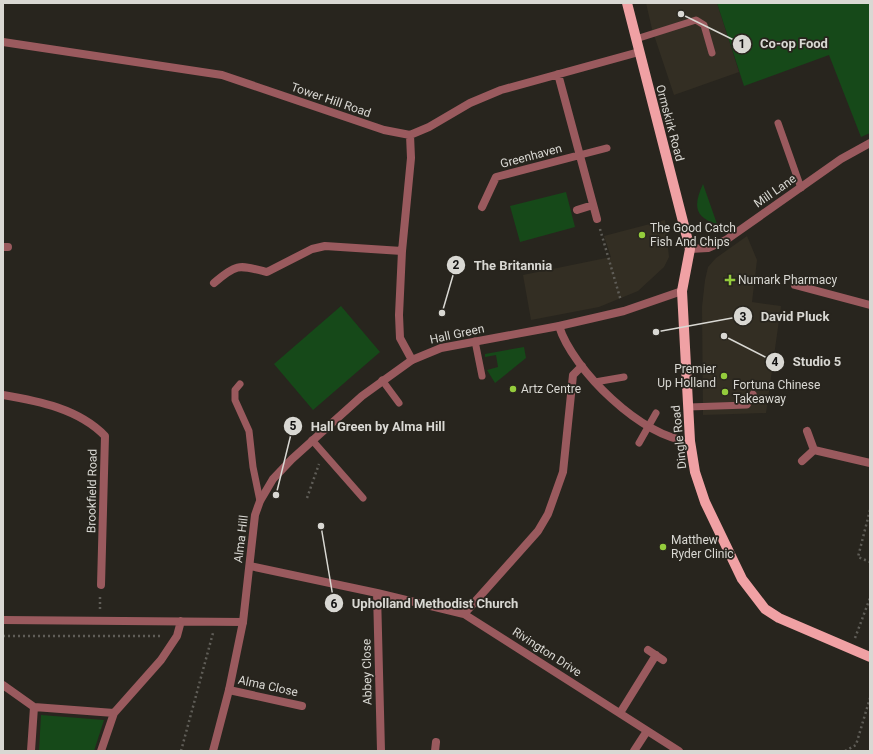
<svg xmlns="http://www.w3.org/2000/svg" width="873" height="754" viewBox="0 0 873 754" font-family="Roboto,sans-serif">
<style>
.built{fill:#332e23}
.green{fill:#164919}
.lines{fill:none;stroke-linecap:round;stroke-linejoin:round}
.path{stroke:#5f5d57;stroke-width:2.5;stroke-dasharray:2 3;stroke-linecap:butt}
.service{stroke:#9a5a5e;stroke-width:7}
.minor{stroke:#9a5a5e;stroke-width:8}
.tertiary{stroke:#9a5a5e;stroke-width:8}
.primary{stroke:#f0a1a4;stroke-width:10}
.poi-dot{fill:#94cc3c;stroke:#28251e;stroke-width:1.5}
.labels{text-anchor:middle;dominant-baseline:central;stroke-width:3.5;stroke-linejoin:round;paint-order:stroke}
.street-label{font-size:12px;fill:#d9d8d3;stroke:#28251e}
.poi-label{font-size:12px;fill:#d9d8d3;stroke:#28251e;text-anchor:start}
.leader{fill:none;stroke:#d9d8d3;stroke-width:1.5}
.callout-dot{fill:#d9d8d3;stroke:#28251e;stroke-width:1.5}
.mark-label{font-size:12px;text-anchor:middle;font-weight:bold;fill:#111}
.callout-label{font-size:13px;text-anchor:middle;font-weight:bold;fill:#d9d8d3;stroke:#28251e;stroke-width:3.5;stroke-linejoin:round;paint-order:stroke}
</style>
<rect width="100%" height="100%" fill="#28251e"/>
<path class="built" d="M646,3H717L739,72L674,95L652,29Z
M665,220L669,257L664,267L638,291L599,307L531,320L523,275L611,257L604,236Z
M747,236L757,260L752,302L781,306L766,413L703,415L702,307L705,280L708,267L716,258Z"/>
<path class="green" d="M717,3H870V133L861,137L829,55L744,86Z
M703,184L717,224C693,217 694,204 703,184Z
M566,192L575,227L520,242L510,206Z
M341,306L380,352L313,410L274,364Z
M524,347L526,358L495,383L487,370L498,367L496,355L485,357V354Z
M41,715L104,720L94,751H39Z"/>
<g class="lines">
<path class="path" d="M600,229L621,301
M307,498L319,464
M870,510L858,557L870,562
M100,609V596
M3,636H162
M855,638L870,598
M181,751L213,633
M845,751L856,745L870,698"/>
<path class="service" d="M636,39L696,20L704,25L712,53
M778,123L801,188
M580,155L607,148
M475,341L482,376
M382,380L399,403
M595,382L624,377
M240,384L235,390V400L249,431L253,467L260,501
M688,407L747,405L753,394
M312,440L363,498
M639,443L656,413"/>
<path class="minor" d="M3,42L222,75L384,130L410,135L429,127L470,103L501,90L639,52
M558,74L597,219
M410,135L411,158L402,251L399,315L400,338L412,360
M482,207L496,177L580,155
M577,210L593,205
M3,247H8
M214,283C237,263 239,265 267,272L312,249L325,246L402,251
M795,285L870,305
M559,326C572,369 643,439 690,441
M3,395C39,401 79,409 105,436L101,585
M814,450L870,463
M802,461L814,450L807,431
M250,566L377,593L464,614L679,751
M377,593L381,751
M464,614L538,531L548,514L563,472L573,375L582,366
M3,620L243,622
M648,650L663,660
M3,685L34,707
M229,690L302,706
M620,713L656,655
M31,751L34,707L114,713
M101,751L114,713L161,660L177,636L181,621
M435,751L436,742
M634,751L647,731"/>
<path class="tertiary" d="M690,249L708,248L726,240L841,159L870,143
M213,751L229,690L243,622L255,515L260,501L273,479L292,459L362,396L412,360L441,348L559,326L624,311L682,291"/>
<path class="primary" d="M627,3L690,249L682,291L690,441L695,472L705,502L742,579L765,609L779,618L870,657"/>
</g>
<g class="poi-dot">
<circle cx="642" cy="235" r="4"/>
<path d="M728 274h4v4h4v4h-4v4h-4v-4h-4v-4h4z"/>
<circle cx="724" cy="376" r="4"/>
<circle cx="513" cy="389" r="4"/>
<circle cx="725" cy="392" r="4"/>
<circle cx="663" cy="547" r="4"/>
</g>
<g class="labels">
<g class="street-label">
<text transform="translate(331 100) rotate(19)">Tower Hill Road</text>
<text transform="translate(670 123) rotate(75)">Ormskirk Road</text>
<text transform="translate(531 156) rotate(-15)">Greenhaven</text>
<text transform="translate(775 191) rotate(-35)">Mill Lane</text>
<text transform="translate(457 334) rotate(-12)">Hall Green</text>
<text transform="translate(679 437) rotate(-96)">Dingle Road</text>
<text transform="translate(92 491) rotate(-89)">Brookfield Road</text>
<text transform="translate(241 539) rotate(-83)">Alma Hill</text>
<text transform="translate(547 652) rotate(33)">Rivington Drive</text>
<text transform="translate(367 672) rotate(-91)">Abbey Close</text>
<text transform="translate(268 686) rotate(12)">Alma Close</text>
</g>
<g class="poi-label">
<text x="650" y="228">The Good Catch<tspan x="650" dy="14">Fish And Chips</tspan></text>
<text x="738" y="280">Numark Pharmacy</text>
<text x="716" y="369" text-anchor="end">Premier<tspan x="716" dy="14">Up Holland</tspan></text>
<text x="733" y="385">Fortuna Chinese<tspan x="733" dy="14">Takeaway</tspan></text>
<text x="521" y="389">Artz Centre</text>
<text x="671" y="540">Matthew<tspan x="671" dy="14">Ryder Clinic</tspan></text>
</g>
</g>
<path class="leader" d="M681 14L742 44M442 313L456 265M656 332L743 316M724 336L775 362M276 495L293 426M321 526L334 603"/>
<g class="callout-dot">
<circle cx="681" cy="14" r="4"/>
<circle cx="442" cy="313" r="4"/>
<circle cx="656" cy="332" r="4"/>
<circle cx="724" cy="336" r="4"/>
<circle cx="276" cy="495" r="4"/>
<circle cx="321" cy="526" r="4"/>
<circle cx="742" cy="44" r="10"/>
<circle cx="456" cy="265" r="10"/>
<circle cx="743" cy="316" r="10"/>
<circle cx="775" cy="362" r="10"/>
<circle cx="293" cy="426" r="10"/>
<circle cx="334" cy="603" r="10"/>
</g>
<g class="mark-label">
<text x="742" y="48">1</text>
<text x="456" y="269">2</text>
<text x="743" y="321">3</text>
<text x="775" y="366">4</text>
<text x="293" y="430">5</text>
<text x="334" y="608">6</text>
</g>
<g class="callout-label">
<text x="794" y="48">Co-op Food</text>
<text x="513" y="270">The Britannia</text>
<text x="795" y="321">David Pluck</text>
<text x="817" y="366">Studio 5</text>
<text x="378" y="431">Hall Green by Alma Hill</text>
<text x="435" y="608">Upholland Methodist Church</text>
</g>
<rect width="873" height="754" fill="none" stroke="#d9d8d3" stroke-width="8"/>
</svg>
